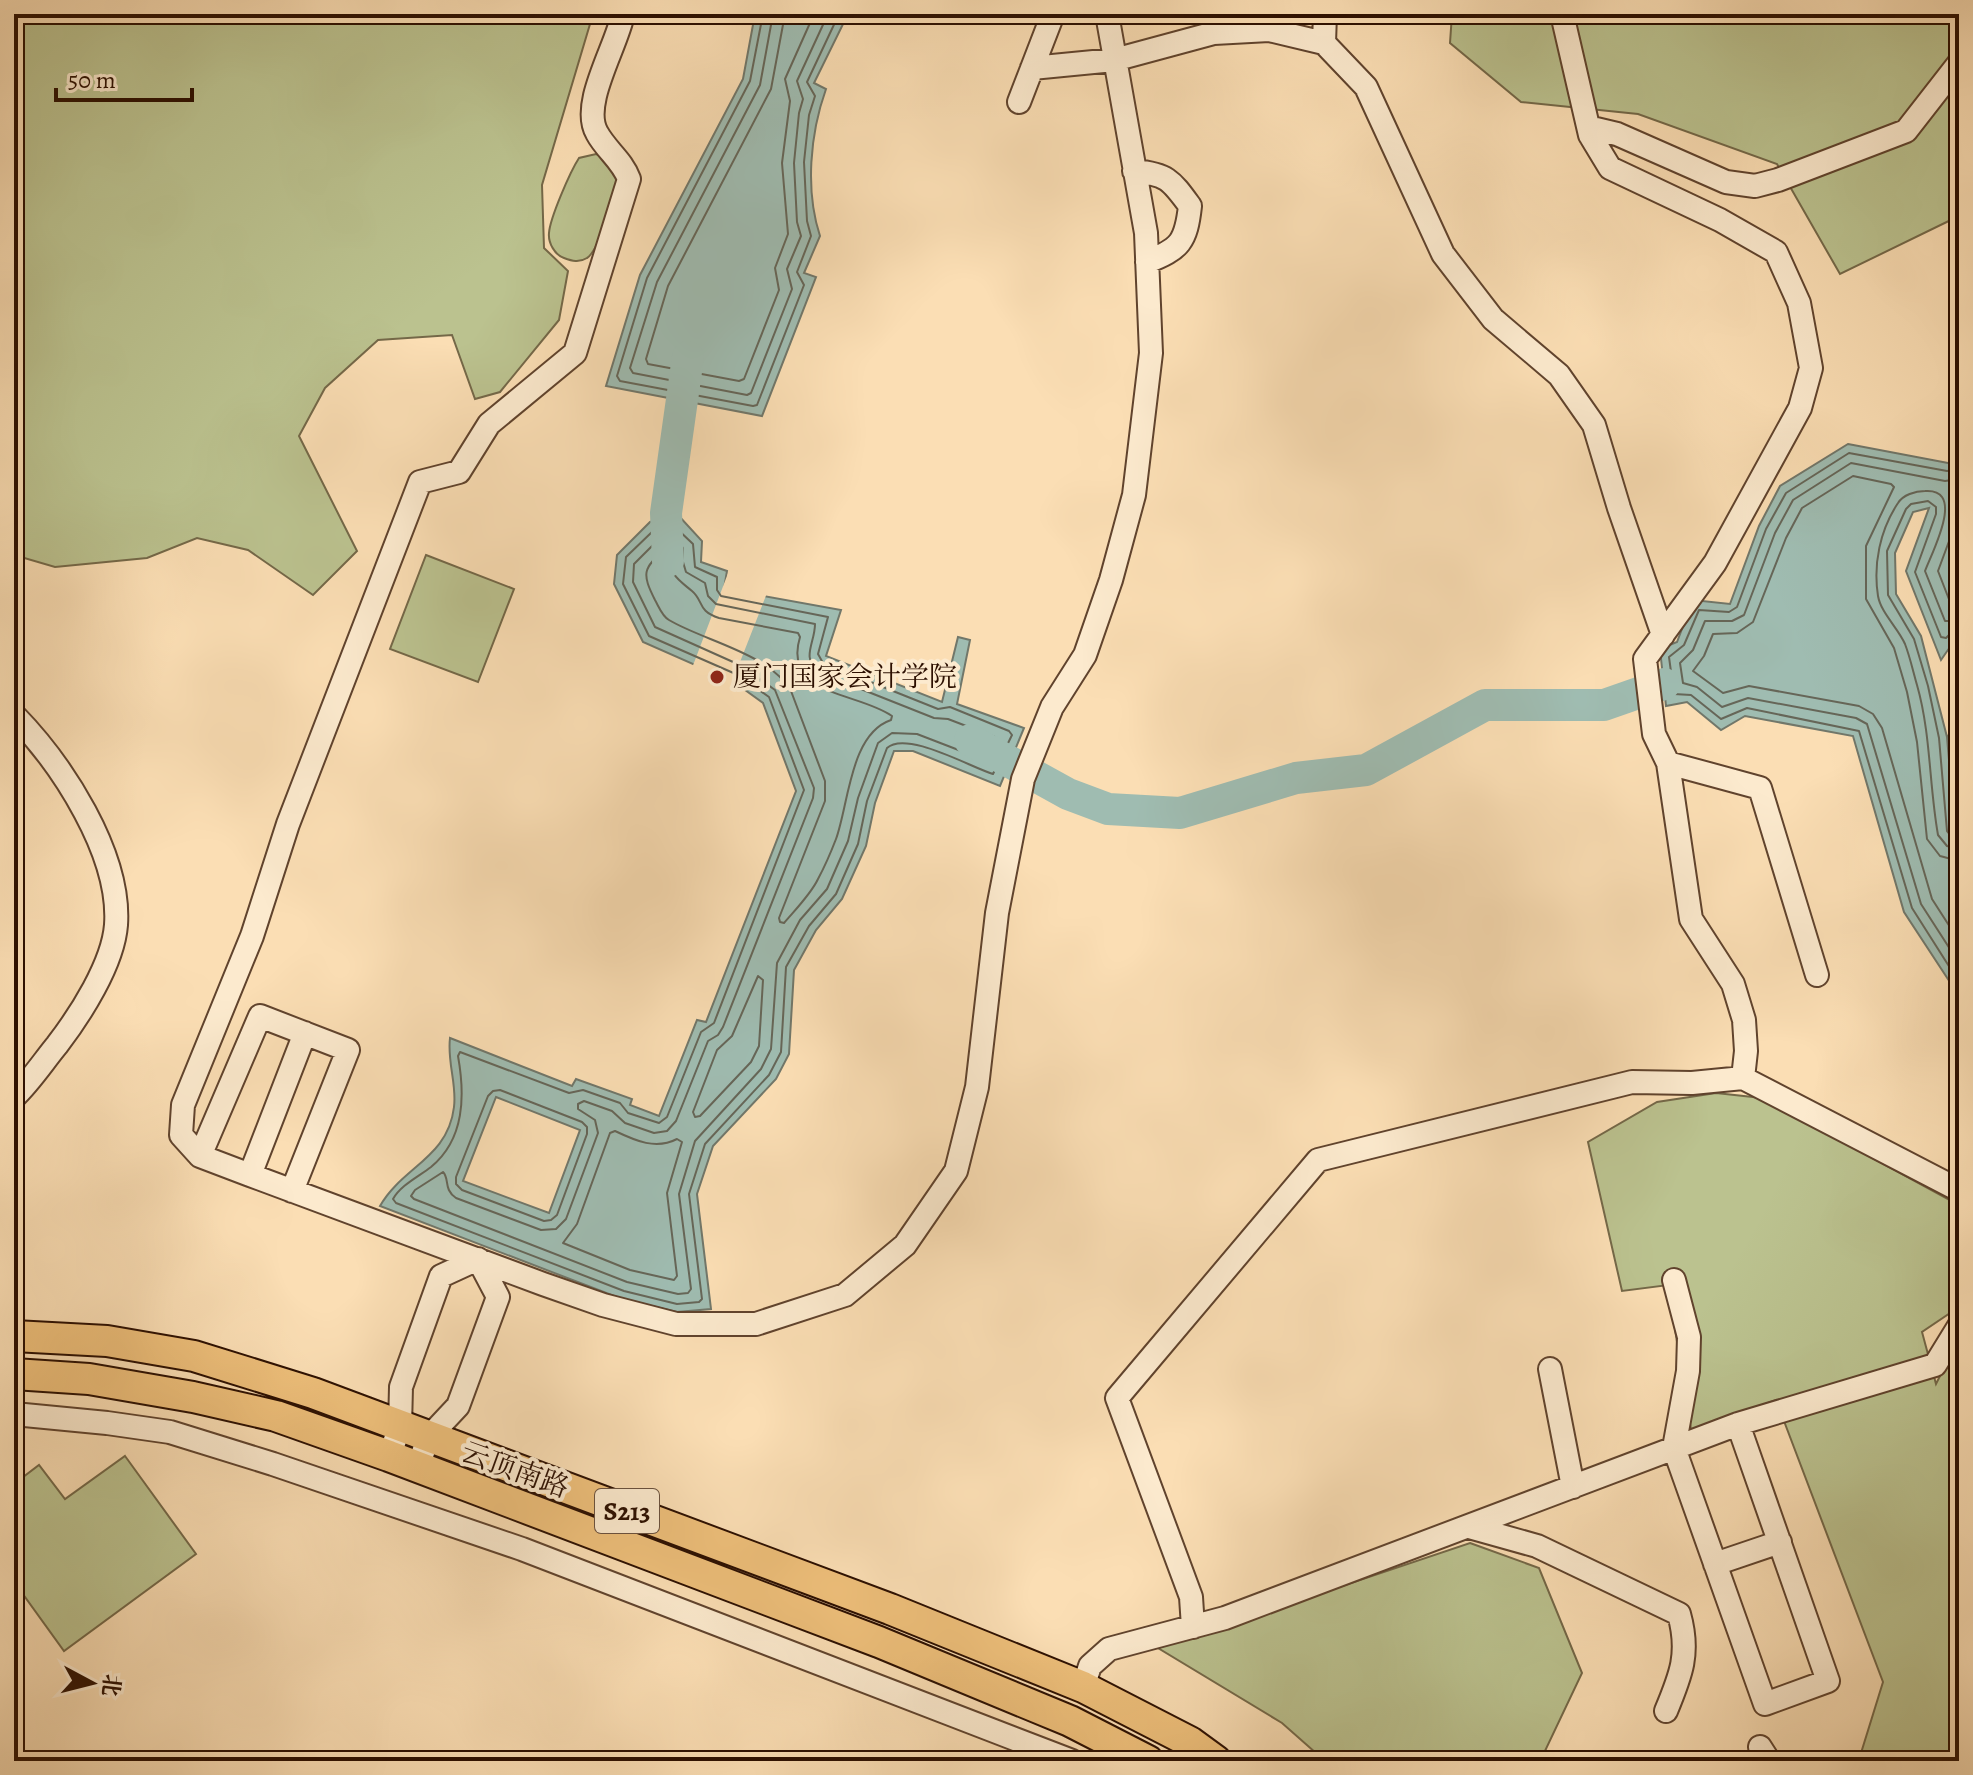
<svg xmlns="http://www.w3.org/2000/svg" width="1973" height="1775" viewBox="0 0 1973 1775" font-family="Alegreya,'Noto Serif SC',serif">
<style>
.green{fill:#bbc28f;stroke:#746848;stroke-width:2}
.water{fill:#9fbcb1;stroke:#71776a;stroke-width:2;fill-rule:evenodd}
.pier{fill:#fbdeb4}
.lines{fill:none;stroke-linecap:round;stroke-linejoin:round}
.shore{stroke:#666658;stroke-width:2}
.river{stroke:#9fbcb1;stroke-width:32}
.minor-casing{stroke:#60432d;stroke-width:26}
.major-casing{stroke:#2c0f00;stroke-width:34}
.minor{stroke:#fceace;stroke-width:22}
.major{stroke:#eebf7a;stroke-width:30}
.poi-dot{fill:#8f2418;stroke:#fceace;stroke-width:3}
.labels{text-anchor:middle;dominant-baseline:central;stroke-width:8;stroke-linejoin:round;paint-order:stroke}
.shield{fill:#fceace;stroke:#6a513e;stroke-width:2}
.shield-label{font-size:26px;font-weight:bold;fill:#2c0f00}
.poi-label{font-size:28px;fill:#2c0f00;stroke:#fceace;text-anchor:start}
.street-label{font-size:28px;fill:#2c0f00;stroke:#fceace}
</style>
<rect width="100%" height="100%" fill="#fbdeb4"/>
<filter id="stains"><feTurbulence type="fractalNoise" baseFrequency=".0025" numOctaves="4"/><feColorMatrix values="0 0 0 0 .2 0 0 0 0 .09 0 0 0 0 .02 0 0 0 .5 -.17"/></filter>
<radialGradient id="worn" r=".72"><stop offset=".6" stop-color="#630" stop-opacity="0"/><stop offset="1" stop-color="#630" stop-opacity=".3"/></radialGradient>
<path class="green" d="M14,14H593L542,185L544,248L568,271L559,320L500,392L475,399L452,335L378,340L325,388L299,436L357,551L313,595L248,550L197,538L147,558L55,567L14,555Z
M1452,14H1959V216L1840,274L1777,164L1638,114L1521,102L1450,43Z
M596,154C606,158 614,162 618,173C623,185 598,252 587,258C579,263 572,261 564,258C555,255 548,243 549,233C550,218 570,172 579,158Z
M426,555L514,589L478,682L390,649Z
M1959,722V875L1947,737Z
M1716,1093L1762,1098L1959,1205V1307L1922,1332L1936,1384L1959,1338V1761H1846L1861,1753L1883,1682L1776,1400L1691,1430L1668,1285L1622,1291L1588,1142L1657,1102Z
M125,1456L196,1554L64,1651L17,1586L14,1587V1484L39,1465L65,1499Z
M1470,1543L1539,1568L1582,1673L1545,1751L1535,1761H1325L1282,1723L1158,1648Z"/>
<path class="water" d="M755,14H848L814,83L826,89C810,134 805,190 820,236L804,273L816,277L762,416L606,386L640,275L743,79Z
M1848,444L1948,463L1959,461V634L1941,660L1906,571L1929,508L1913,512L1895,553L1896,594L1921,636L1947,737L1959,875V996L1904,912L1853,736L1745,716L1721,730L1687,702L1666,706L1660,649L1677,642L1693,600L1730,604L1759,526L1780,486Z
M678,515L702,541L701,562L727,571L724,589L841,610L826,656L942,702L958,637L970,640L957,704L1024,728L1000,786L913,751H894L875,803L866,846L842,899L816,930L794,970L789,1054L776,1079L713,1146L697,1194L711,1309L677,1312L622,1299L380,1206C402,1167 448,1158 454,1107C457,1084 447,1062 450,1038L572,1086L576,1079L632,1099L630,1105L659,1116L697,1020L706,1022L796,791L763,703L734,682L643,642L614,584L617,555L650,522ZM496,1097L580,1130L549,1213L463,1181Z"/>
<path class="pier" d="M730,568L729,586L767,593L731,685L692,668Z"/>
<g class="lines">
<path class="shore" d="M763,14L750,81L647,278L617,376L620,381L753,406L757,405L804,285L797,272L811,236L807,221L804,162L809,115L815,96L807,82L839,14
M773,14L760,85L657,282L630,368L633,373L747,395L751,393L792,289L787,269L801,236L797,222L794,163L799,113L803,99L797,81L828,14
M785,14L771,89L668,286L646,359L648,364L739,381L744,379L779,290L775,268L788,234L782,163L790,101L785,79L814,14
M1959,469L1947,471L1849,453L1786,493L1766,529L1737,607L1729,612L1699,610L1684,645L1669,657L1674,694L1691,695L1721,719L1747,708L1859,731L1912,908L1959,982
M1959,479L1945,481L1851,463L1793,500L1775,533L1744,615L1732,621H1705L1693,650L1680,663L1683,683L1697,687L1722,707L1748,698L1856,718L1867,724L1921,904L1959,963
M1959,492L1955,495L1958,517L1938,571L1952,607L1959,609
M673,525L693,544L695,567L717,577V590L721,596L828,617L818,654L823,663L938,709L950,707L1009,731L1012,735L993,774C970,767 906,730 887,748L867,801L858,844L836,894L809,926L786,967L781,1052L769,1075L705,1144L689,1194L702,1299L699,1302L677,1304L624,1291L396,1203L393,1199C401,1185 418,1177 431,1167C465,1139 465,1095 458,1056L460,1052L569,1093L583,1090L620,1103L628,1113L659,1123L667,1117L701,1032L714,1023L804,790L769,697L738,675L649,636L623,584L626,557L654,530Z
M672,536L683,548V562L686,572L705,583L708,596L716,604L815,624C815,643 801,657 818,672L934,718L948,719L995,737L998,741L991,759L987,761L917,734L892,733L878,743L858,798L848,841L827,889L800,920L777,963L771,1049L761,1069L695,1141L679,1194L691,1289L688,1293L678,1294L627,1282L414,1199L411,1196L415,1190L443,1172C450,1179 443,1189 456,1198L541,1230L556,1229L566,1219L598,1133L595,1120L578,1109V1104L584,1101L612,1111L625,1123L654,1133L667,1131L676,1121L708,1041L718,1035L723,1027L813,798L814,788L775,690L742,666L655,627L633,582L634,564L659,539Z
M666,549L671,552C670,576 675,577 692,591C704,601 697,611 719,618L798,633L800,637C782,696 858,692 892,716L891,720C850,734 849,803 836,839C831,852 825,866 818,879C811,894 795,910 784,923L780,922L779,918L825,801V781L791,691C769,653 704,641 669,620C662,616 659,607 655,600C642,574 642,568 666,549Z
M1959,621H1945L1925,571C1931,554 1967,488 1925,491C1915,491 1903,495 1898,503C1880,530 1873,564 1878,596C1881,613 1898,628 1905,644C1910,657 1913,671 1917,685C1931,734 1929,785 1938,835L1947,846L1959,849
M1959,631L1952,632L1946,638L1941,637L1915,572L1936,514V507L1928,501L1911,504L1906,509L1887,551L1888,595L1914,639L1928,686L1939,738L1947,831L1952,837L1959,839
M1959,861L1940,856L1927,839L1917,742L1907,692L1894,648L1866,599V546L1894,487L1891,484L1853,476L1802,508L1786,538L1753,622L1737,633L1713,634L1704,656L1693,671L1723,693L1749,686L1859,706L1873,714L1882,728L1932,899L1959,941
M758,976L763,980L759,1046L751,1062L700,1116L695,1117L693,1112L717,1050L732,1036Z
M500,1090L582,1122L587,1127V1134L557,1215L551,1220L544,1221L462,1190L456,1184V1177L488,1096L493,1091Z
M615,1131C636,1141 656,1150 677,1139L682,1142L667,1193L677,1276L674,1280L630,1270L563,1243L577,1224L610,1133Z"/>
<path class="river" d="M668,561L666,513L688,357
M970,740L1068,794L1108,809L1180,813L1296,778L1366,770L1485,705H1604L1664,684"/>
<g class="minor-casing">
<path id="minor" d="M623,14C617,46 580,104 597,133C606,150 622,160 629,179L575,353L489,424L459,472L420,482L288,824L252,936L183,1105L181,1135L200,1156L250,1175L543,1284L603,1305L676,1324H756L845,1295L905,1245L956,1171L977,1087L997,913L1023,779L1052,707L1085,655L1111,580L1134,495L1151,353L1146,233L1107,14
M1325,14L1324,43L1366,87L1443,254L1493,319L1559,375L1594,425L1619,508L1663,635
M1562,14L1590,135
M1032,68L1114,60L1214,33L1269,30L1324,43
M1019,102L1053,14
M1134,171C1167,174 1171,180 1190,206C1186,242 1180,249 1147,262
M14,715C62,764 121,854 116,925C113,964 80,1015 57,1045C43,1062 30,1082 14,1097
M1668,763L1760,788L1817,975
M1743,1078L1959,1190
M200,1156L260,1016L348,1050L292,1191
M250,1175L305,1033
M1674,1280L1689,1337L1688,1371L1674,1448L1765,1704L1828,1681L1738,1424L1935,1365L1959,1326
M1550,1369L1573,1487
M14,1414L107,1423L170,1432L273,1464L522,1549L1072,1761
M389,1456L400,1427L401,1387L441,1276L478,1259L498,1297L458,1406L428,1438L418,1467
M1469,1527L1537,1546L1679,1614C1690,1653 1681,1675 1666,1711
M1715,1564L1780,1542
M1193,1627L1191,1597L1117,1398L1318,1160L1632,1082L1692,1083L1743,1078L1746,1051L1744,1020L1733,984L1691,919L1668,763L1654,734L1645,659L1715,563L1800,408L1811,368L1799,303L1776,252L1720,220L1610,168L1590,135L1596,129L1617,134L1726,182L1755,186L1778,180L1906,131L1959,63
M1083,1687L1090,1666L1109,1649L1225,1618L1738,1424
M1760,1747L1769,1761"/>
</g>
<g class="major-casing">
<path id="major" d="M14,1336L107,1341L194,1356L313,1393L890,1609L1083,1687L1190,1742L1216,1761
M14,1374L89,1379L193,1397L276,1416L389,1456L879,1642L1070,1721L1148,1761"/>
</g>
<use href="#minor" class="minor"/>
<use href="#major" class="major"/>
</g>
<circle class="poi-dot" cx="717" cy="677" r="8"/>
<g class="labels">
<rect class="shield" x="595" y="1489" width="64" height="44" rx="6"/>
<g class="shield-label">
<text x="627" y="1511">S213</text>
</g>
<g class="poi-label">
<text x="733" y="677">厦门国家会计学院</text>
</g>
<g class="street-label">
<text transform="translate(515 1470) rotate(20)">云顶南路</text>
</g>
</g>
<rect width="1973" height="1775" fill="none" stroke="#fbdeb4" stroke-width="48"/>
<rect x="16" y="16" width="1941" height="1743" fill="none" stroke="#2c0f00" stroke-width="4"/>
<rect x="24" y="24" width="1925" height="1727" fill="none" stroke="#2c0f00" stroke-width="2"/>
<g transform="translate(92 1683) rotate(97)" stroke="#fceace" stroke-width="6" paint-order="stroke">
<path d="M0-6L14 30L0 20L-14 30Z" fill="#2c0f00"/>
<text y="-12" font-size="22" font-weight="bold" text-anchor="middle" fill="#2c0f00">北</text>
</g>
<path d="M56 88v12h136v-12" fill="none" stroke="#2c0f00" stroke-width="4"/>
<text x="68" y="88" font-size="24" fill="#2c0f00" stroke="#fceace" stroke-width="6" paint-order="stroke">50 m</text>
<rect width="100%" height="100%" filter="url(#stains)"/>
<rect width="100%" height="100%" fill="url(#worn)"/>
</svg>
